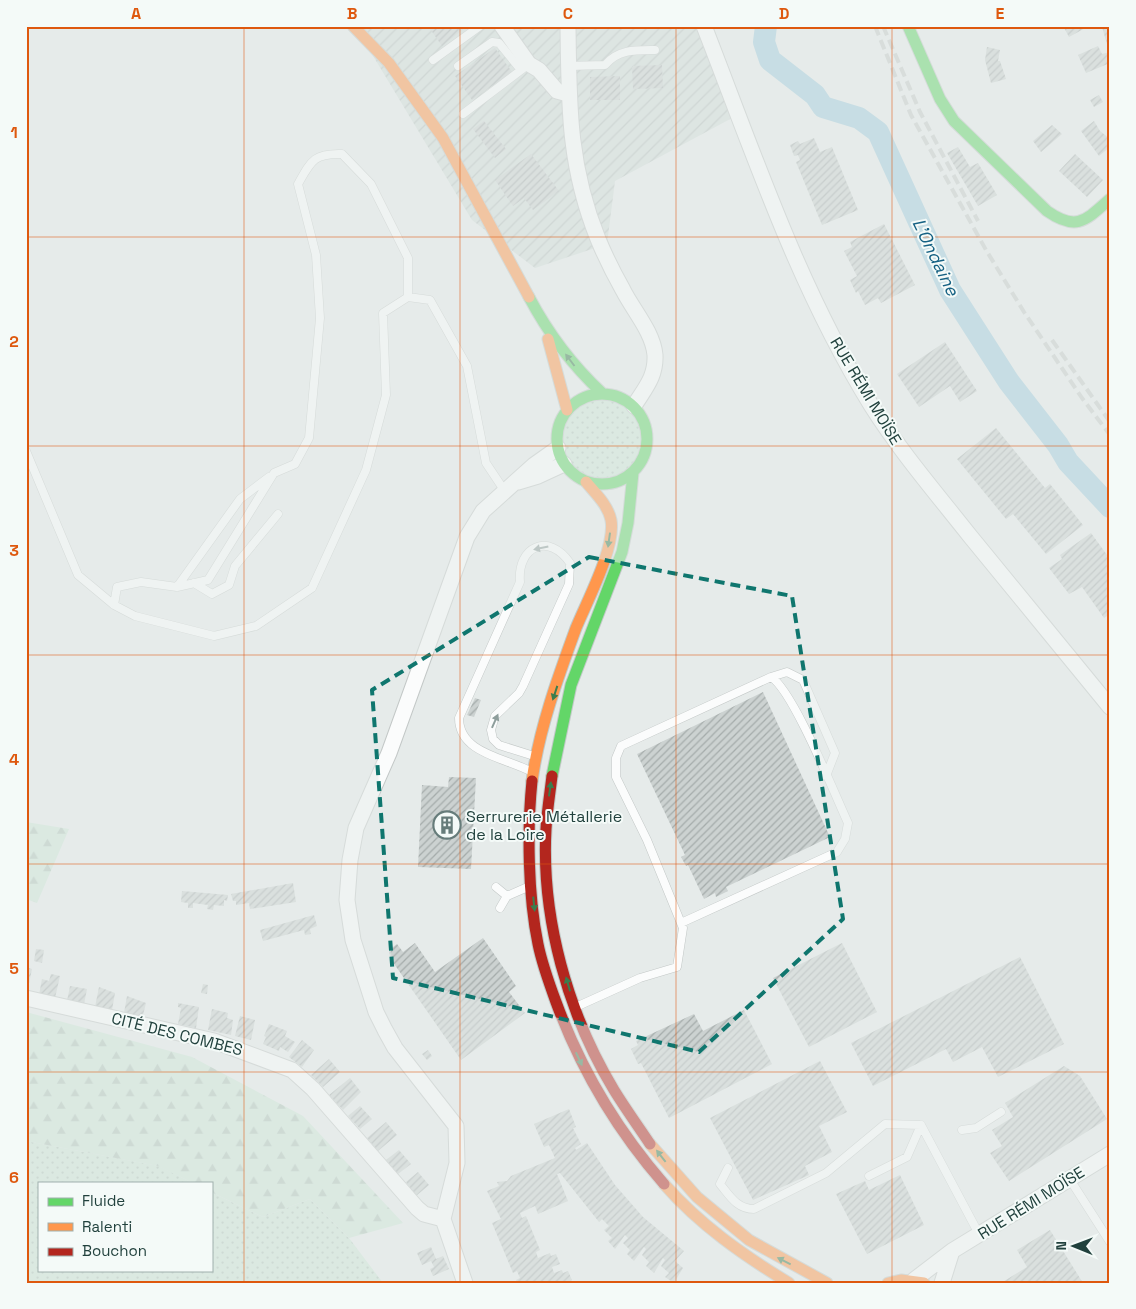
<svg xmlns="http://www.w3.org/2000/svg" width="1136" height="1309" viewBox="0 0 1136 1309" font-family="'Space Grotesk',sans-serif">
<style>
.industrial{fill:url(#industrial-furrows)}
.grass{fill:url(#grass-dots)}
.forest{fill:url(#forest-firs)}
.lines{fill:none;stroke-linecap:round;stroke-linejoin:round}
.river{stroke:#a3ccdd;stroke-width:22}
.building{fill:url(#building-hatch)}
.lane-casing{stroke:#c3c8c7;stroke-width:9}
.street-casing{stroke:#c3c8c7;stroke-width:17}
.fast-casing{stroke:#c1c9c7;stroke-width:13}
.slow-casing{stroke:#c1c9c7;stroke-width:13}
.jam-casing{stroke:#c1c9c7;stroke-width:13}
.lane{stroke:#fbfcfc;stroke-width:8}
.street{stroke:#fbfcfc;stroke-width:15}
.fast{stroke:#63d668;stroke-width:11}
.slow{stroke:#ff974d;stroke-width:11}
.jam{stroke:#b3261e;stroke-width:11}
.rail{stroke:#c7cccb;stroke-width:4;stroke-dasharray:10 5;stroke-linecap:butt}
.oneway{fill:#3b7d4e}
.oneway2{fill:#8e9e9c}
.marked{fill:none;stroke:#0f766e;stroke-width:4;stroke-dasharray:10 6;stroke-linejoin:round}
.grid{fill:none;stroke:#de580e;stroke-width:1;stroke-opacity:0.55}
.labels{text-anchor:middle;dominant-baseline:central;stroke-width:4;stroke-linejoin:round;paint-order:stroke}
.street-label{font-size:16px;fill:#21413d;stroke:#f4faf8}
.poi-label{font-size:16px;fill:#21413d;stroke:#f4faf8;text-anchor:start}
.water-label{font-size:18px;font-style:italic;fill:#156183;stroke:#f4faf8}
.neatline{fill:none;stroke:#de580e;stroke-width:2}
.grid-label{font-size:16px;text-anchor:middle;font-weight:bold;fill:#de580e}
</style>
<defs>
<pattern id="industrial-furrows" width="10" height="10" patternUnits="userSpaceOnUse" patternTransform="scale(1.25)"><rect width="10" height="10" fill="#d3ddda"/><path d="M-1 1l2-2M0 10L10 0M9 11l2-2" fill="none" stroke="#b5bfbc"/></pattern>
<pattern id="grass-dots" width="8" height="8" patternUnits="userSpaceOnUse" patternTransform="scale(1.25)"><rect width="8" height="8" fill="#cee6d8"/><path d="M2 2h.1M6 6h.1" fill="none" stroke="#b1c6ba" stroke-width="1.8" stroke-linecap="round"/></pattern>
<pattern id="forest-firs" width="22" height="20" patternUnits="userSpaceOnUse" patternTransform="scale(1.25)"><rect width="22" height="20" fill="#cee6d8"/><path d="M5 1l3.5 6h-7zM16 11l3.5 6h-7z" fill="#b1c6ba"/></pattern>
<pattern id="building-hatch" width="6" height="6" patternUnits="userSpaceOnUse" patternTransform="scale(1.25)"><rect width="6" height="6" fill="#ccd2d1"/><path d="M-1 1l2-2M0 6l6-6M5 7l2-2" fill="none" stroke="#a5acab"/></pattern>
</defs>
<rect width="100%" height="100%" fill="#e6ebea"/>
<path class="industrial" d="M355,26H713L745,111L615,181L607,244L535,268L472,220Z"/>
<path class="grass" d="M563 439a39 39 0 1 1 78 0a39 39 0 1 1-78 0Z
M26,1141L159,1166L193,1183H39V1270H211V1192L263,1217L310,1199L349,1238L383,1283H26Z"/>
<path class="forest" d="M26,822L69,829L37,903L26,899Z
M26,1012L192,1057L303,1116L403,1223L349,1238L310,1199L263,1217L211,1192V1183H193L158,1166L26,1141Z"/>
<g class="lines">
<path class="river" d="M766,26L764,42L770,60L815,95L823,107L859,118L878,132L950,290L1009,382L1058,445L1068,462L1110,507"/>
</g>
<path class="building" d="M428,26H467L442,46Z
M1063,26H1089L1069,37Z
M1110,26V50L1109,51L1102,27Z
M1098,46L1102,54L1110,52V63L1086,73L1078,55Z
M987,47L1000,50L998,61H1000L1006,79L991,83L985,60Z
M495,48L512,72L472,100L455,76Z
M662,65L663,88L633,89L632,66Z
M620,76V100H590V77Z
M1099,95L1103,102L1094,107L1090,100Z
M484,121L506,149L495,158L473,129Z
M1094,121L1100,131L1110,139V147L1099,156L1081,131Z
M1052,125L1062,134L1041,152L1033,141Z
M814,138L820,152L832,147L858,210L822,225L796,162L800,160L798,155L794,156L790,145L798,141L800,144Z
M958,147L970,167L978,163L997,195L978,206L947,153Z
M531,154L559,191L533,210L524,198L513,206L495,180Z
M1075,154L1103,180L1087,197L1059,171Z
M884,224L915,285L881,303L878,298L865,305L858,291L856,293L850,280L857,276L844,251L852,247L850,242Z
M945,342L977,391L960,402L950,386L919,407L897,374Z
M996,428L1045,488L1050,484L1083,525L1046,554L1013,514L1006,519L957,459Z
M1091,533L1110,559V614L1104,618L1082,587L1069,594L1049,568L1062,559L1060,555Z
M763,692L830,837L726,887L728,891L716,897L715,893L704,899L688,865L686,866L681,857L685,855L637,754Z
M475,698L481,700L474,717L467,715Z
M449,777L476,778L471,869L418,867L422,785L448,787Z
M293,883L296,902L250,909L249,903L236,905V901H233L231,894Z
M182,891L228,895L227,901L224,900V906L214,905L213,910L207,909L208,905L193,903V908H188V903L181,902Z
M314,915L317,926L310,929L311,934L305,935L304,930L263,941L260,930Z
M483,938L516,986L509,992L525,1013L461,1060L390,958L389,950L397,944L403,952L415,943L435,972Z
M842,943L877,1012L809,1047L773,978Z
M36,949L44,950L42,963L34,961Z
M1020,957L1064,1044L998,1077L982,1047L953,1062L946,1049L873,1086L851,1043Z
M26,967L32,969L27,993H26Z
M51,974L60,976L55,998L39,995L42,979L49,981Z
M203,984L208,985L207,994L201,993Z
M70,986L87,989L84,1004L67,1001Z
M99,987L115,993L112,1010L95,1007Z
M127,996L146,1003L143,1015L140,1014V1017L124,1013Z
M178,1003L199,1007L196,1028L178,1024L181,1008L178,1007Z
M212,1009L228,1013L227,1018L233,1020L231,1035L208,1030Z
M744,1010L772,1064L669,1118L641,1063L638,1064L631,1049L638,1045L636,1041L694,1014L703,1031Z
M240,1016L255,1020L251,1040L235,1036Z
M269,1024L287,1031L285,1036L295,1042L288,1052L280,1047L279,1051L263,1044L266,1037L264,1036Z
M302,1040L314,1050L302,1067L289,1057Z
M428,1050L432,1056L427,1060L422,1054Z
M329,1059L340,1072L323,1087L311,1075Z
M820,1061L847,1112L819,1126L832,1152L805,1166L809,1175L753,1200L710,1118Z
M1064,1066L1080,1076L1107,1119L1009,1181L990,1153L1002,1146L992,1130L1013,1117L1005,1103Z
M350,1078L361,1092L343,1110L329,1095Z
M360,1106L372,1119L360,1129L348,1116Z
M569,1109L576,1127L573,1128L581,1144L575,1148L576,1150L587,1143L615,1185L643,1217L684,1251L675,1261L683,1268L674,1283L665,1277L669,1273L661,1266L665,1260L663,1258L654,1273L646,1266L649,1262L642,1255L646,1249L644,1247L634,1261L627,1254L630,1250L623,1243L628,1238L625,1235L615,1249L608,1241L612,1238L604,1230L609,1226L602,1219L599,1222L560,1173L557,1174L568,1201L538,1214L535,1206L520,1213L522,1218L526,1216L540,1250L536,1252L538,1258L550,1253L551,1256L556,1254L560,1264L552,1267L554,1273L562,1270L563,1273L568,1271L572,1280L567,1283H517L516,1280L520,1278L517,1271L513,1273L492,1223L501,1219L487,1191L499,1186L497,1182L507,1181L511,1176L555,1158L549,1145L544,1147L534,1124Z
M386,1122L397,1135L378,1151L367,1138Z
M399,1150L411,1164L398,1174L386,1160Z
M418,1172L429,1185L416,1196L406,1182Z
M900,1175L924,1225L867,1254L836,1194L865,1181L869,1190Z
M1050,1230L1083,1283H1001L1027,1267L1017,1250Z
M431,1247L436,1259L443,1256L449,1269L433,1276L430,1269L434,1267L431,1261L422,1265L417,1253Z"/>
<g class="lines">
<g class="lane-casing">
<path id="lane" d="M433,60L480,26
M458,66L492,42L499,43L521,70
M568,66L605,65C618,49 636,50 655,50
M463,114L529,64
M26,451L78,575L114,605L135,616L214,636L256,626L312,588L366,470L386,395L383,313L408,297L430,300L467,366L486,463L504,490
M194,583L212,594L229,585L235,566L278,514
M177,587L240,499L269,477
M114,605L117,587L141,582L177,587L208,580L274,473L295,464L309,438L320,318L316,255L298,184C311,161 314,153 342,154L371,184L408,258V297
M771,677L787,672L803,680L835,753L826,776
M532,772C507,758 459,754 459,718L520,582C517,546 549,532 570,563L569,584L523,686L519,693L495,716L491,730L493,739L499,745L534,756
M496,887L507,896
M500,908L507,896L530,886
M578,1006L640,978L677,967L683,928L647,840L616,777V758L621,746L771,677C793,690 835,795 848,823L845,839L837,852L681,923
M921,1125L980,1236
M962,1130L976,1128L1001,1112
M728,1168L720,1184C730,1196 737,1209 754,1209L826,1173L885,1124L921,1125
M869,1176L907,1157L921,1125
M1069,1178L1110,1242"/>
</g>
<g class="street-casing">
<path id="street" d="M502,26L529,64L539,70L557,91L568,94
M568,26C569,104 568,165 598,239C605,256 614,274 623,290C633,310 653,332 655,355C656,377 645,388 634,406
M704,26C754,154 798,287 871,405C900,451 936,493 970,536C1017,593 1063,650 1110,707
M518,482L538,476L564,464
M26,998L214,1041L292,1070L313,1089L417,1208L424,1214L443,1219
M914,1280L952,1251L1110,1154
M465,1283L443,1219L457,1163L456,1126L395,1048L385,1030L376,1012L353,940L347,900L350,860L356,828L389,753L467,537L483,511L534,465L558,448
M942,1283L952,1251"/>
</g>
<g class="fast-casing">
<path id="fast" d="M908,26L940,99L954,121L1047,211C1077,232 1086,220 1110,199
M529,297C548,333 572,365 602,393
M557 439a45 45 0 1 1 90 0a45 45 0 1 1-90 0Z
M552,776L571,685L622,552L628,523L633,473"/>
</g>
<g class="slow-casing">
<path id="slow" d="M353,26L389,63L443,138L529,297
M548,339L567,410
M532,781C539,729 558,677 576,628C587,601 616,547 611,520C608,505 595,493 586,482
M650,1144L697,1197L749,1240L827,1283
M664,1184C700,1225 743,1255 789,1283
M888,1283L901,1280L924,1283"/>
</g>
<g class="jam-casing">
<path id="jam" d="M552,776C550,793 547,811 546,829C541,918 568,1014 614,1090C625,1108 638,1126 650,1144
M532,781C527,830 528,896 538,944C542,964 549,983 556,1002C581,1070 617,1130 664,1184"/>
</g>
<use href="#lane" class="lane"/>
<use href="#street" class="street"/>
<use href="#fast" class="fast"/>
<use href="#slow" class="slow"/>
<use href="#jam" class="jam"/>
<path class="rail" d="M875,26L911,115L986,250L1024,312L1082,398L1110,435
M883,26L920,112L978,221
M1052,340L1110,422"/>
</g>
<defs><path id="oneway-solid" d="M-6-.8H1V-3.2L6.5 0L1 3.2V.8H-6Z" transform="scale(1.25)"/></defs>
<g class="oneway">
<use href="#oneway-solid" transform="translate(570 360) rotate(-127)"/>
<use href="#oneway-solid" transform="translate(609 540) rotate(98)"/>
<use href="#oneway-solid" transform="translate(555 693) rotate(108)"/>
<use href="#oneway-solid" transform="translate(550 789) rotate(-82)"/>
<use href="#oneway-solid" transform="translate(534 904) rotate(84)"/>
<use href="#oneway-solid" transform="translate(568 984) rotate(-106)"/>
<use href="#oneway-solid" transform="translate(579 1059) rotate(65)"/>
<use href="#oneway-solid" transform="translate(661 1156) rotate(-128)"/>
<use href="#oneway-solid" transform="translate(784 1261) rotate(-153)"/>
</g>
<g class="oneway2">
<use href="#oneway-solid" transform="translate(541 548) rotate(168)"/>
<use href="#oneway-solid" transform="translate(495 721) rotate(-66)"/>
</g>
<path d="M0 0H1136V1309H0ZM589,557L792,596L843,919L699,1052L393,978L372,690Z" fill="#e6ebea" fill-opacity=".55" fill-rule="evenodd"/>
<path class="marked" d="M589,557L792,596L843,919L699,1052L393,978L372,690Z"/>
<path class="grid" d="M244,26V1283M460,26V1283M676,26V1283M892,26V1283M26,237H1110M26,446H1110M26,655H1110M26,864H1110M26,1072H1110"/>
<defs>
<g id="building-ring" transform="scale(1.4375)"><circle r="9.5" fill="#f4faf8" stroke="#667c7a" stroke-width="1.5"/><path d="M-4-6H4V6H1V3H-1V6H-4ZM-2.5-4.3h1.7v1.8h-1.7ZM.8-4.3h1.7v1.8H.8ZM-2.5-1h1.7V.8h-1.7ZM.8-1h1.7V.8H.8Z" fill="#667c7a"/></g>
</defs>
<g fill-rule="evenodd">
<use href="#building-ring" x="447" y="825"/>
</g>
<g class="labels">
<g class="street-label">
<text transform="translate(866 391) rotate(59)">RUE RÉMI MOÏSE</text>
<text transform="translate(177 1034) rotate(14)">CITÉ DES COMBES</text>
<text transform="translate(1031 1203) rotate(-32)">RUE RÉMI MOÏSE</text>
</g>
<g class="poi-label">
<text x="466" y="816">Serrurerie Métallerie<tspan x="466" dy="18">de la Loire</tspan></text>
</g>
<g class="water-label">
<text transform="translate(936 257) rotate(64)">L'Ondaine</text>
</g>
</g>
<rect width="1136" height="1309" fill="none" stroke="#f4faf8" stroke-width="55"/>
<rect x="38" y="1182" width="175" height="90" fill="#f4faf8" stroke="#a0b0ad"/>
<rect x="48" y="1198" width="25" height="8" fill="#63d668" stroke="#a0b0ad"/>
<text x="82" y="1206" font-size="15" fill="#21413d">Fluide</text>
<rect x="48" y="1223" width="25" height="8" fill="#ff974d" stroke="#a0b0ad"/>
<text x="82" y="1232" font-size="15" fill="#21413d">Ralenti</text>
<rect x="48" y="1248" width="25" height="8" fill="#b3261e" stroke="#a0b0ad"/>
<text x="82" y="1256" font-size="15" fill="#21413d">Bouchon</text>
<g transform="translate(1074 1246) rotate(271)" stroke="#f4faf8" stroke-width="4" paint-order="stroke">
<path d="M0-4L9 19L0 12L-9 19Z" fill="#21413d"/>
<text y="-8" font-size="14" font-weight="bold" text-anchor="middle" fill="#21413d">N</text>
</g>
<rect x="28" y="28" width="1080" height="1254" class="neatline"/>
<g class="grid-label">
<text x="136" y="19">A</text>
<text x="352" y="19">B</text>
<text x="568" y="19">C</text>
<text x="784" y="19">D</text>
<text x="1000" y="19">E</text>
<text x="14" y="138">1</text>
<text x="14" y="347">2</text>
<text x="14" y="556">3</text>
<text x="14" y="765">4</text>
<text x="14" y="974">5</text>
<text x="14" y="1183">6</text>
</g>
</svg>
